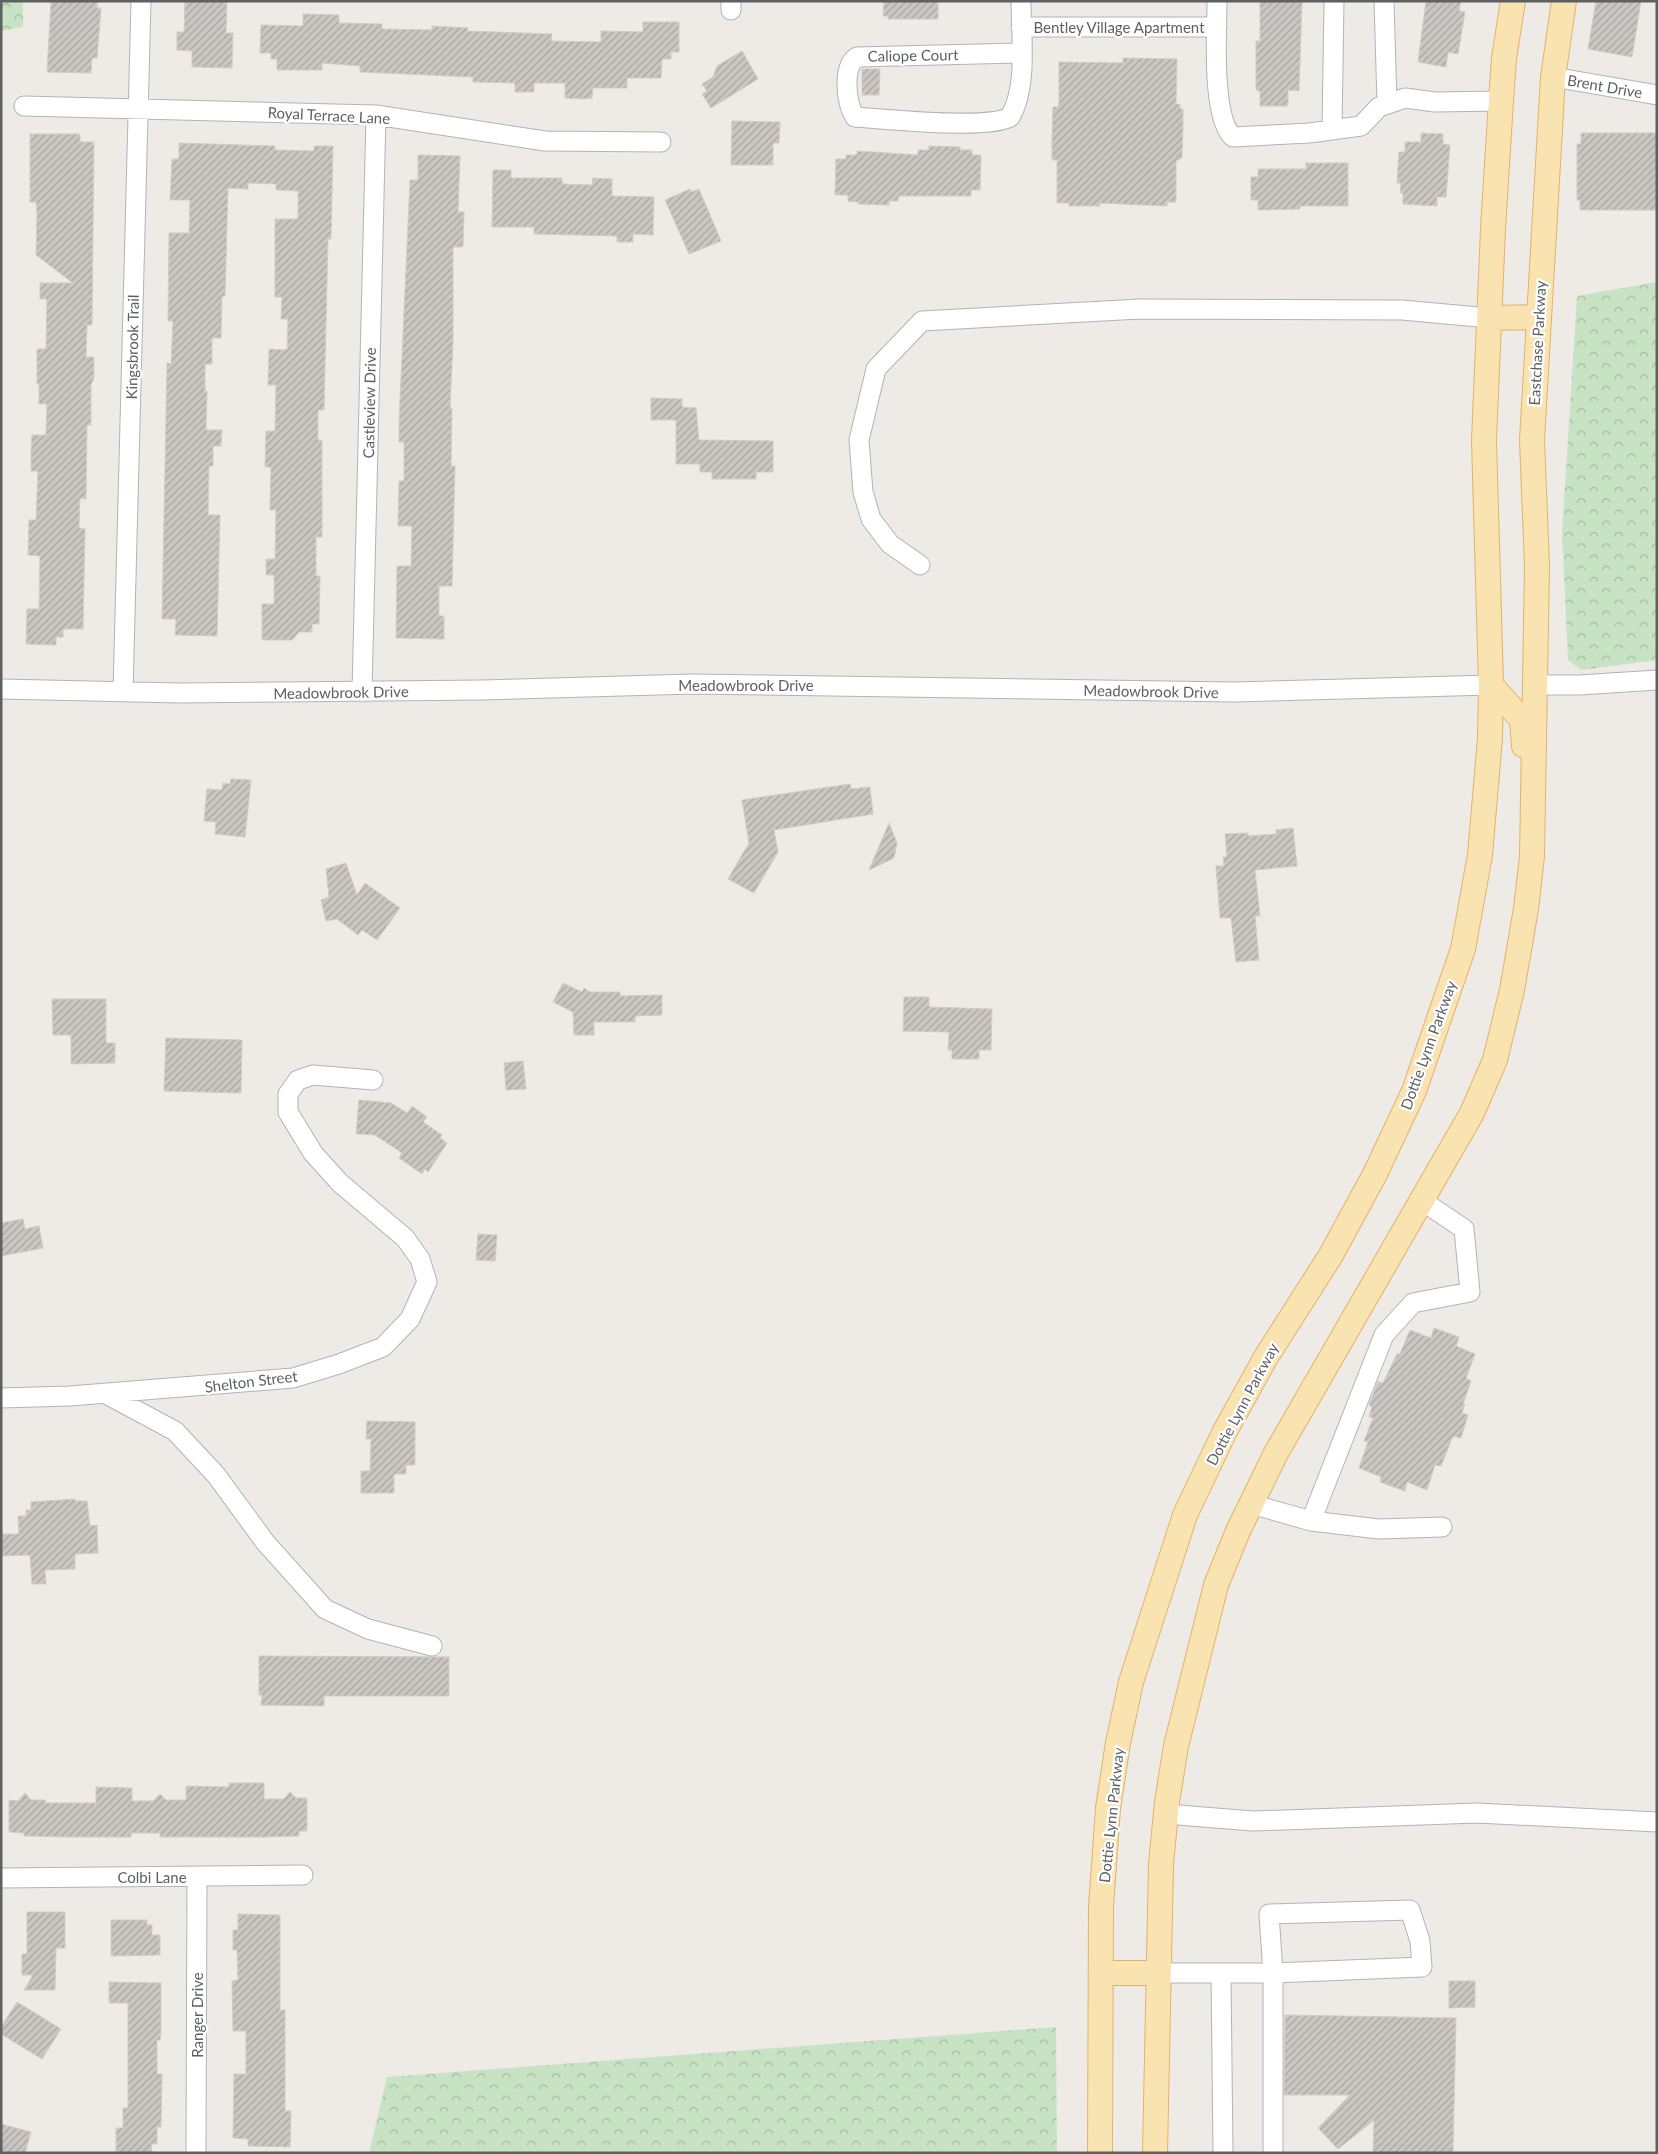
<svg xmlns="http://www.w3.org/2000/svg" width="1658" height="2154" viewBox="0 0 1658 2154" font-family="Lato,sans-serif">
<style>
.forest{fill:url(#forest-crowns)}
.building{fill:url(#building-hatch);stroke:#d2ccc4}
.lines{fill:none;stroke-linecap:round;stroke-linejoin:round}
.minor-casing{stroke:#b1b3b6;stroke-width:21}
.major-casing{stroke:#e4b168;stroke-width:26}
.minor{stroke:#fff;stroke-width:19}
.major{stroke:#f8e3b1;stroke-width:24}
.labels{text-anchor:middle;dominant-baseline:central;stroke-width:4.5;stroke-linejoin:round;paint-order:stroke}
.street-label{font-size:15px;fill:#5d6164;stroke:#fff}
</style>
<defs>
<pattern id="forest-crowns" width="20" height="18" patternUnits="userSpaceOnUse" patternTransform="scale(1.25)"><rect width="20" height="18" fill="#c8e3c4"/><path d="M2 6a3 3 0 1 1 6 0M12 15a3 3 0 1 1 6 0" fill="none" stroke="#a6bba3"/></pattern>
<pattern id="building-hatch" width="6" height="6" patternUnits="userSpaceOnUse" patternTransform="scale(1.25)"><rect width="6" height="6" fill="#cac6c2"/><path d="M-1 1l2-2M0 6l6-6M5 7l2-2" fill="none" stroke="#a7a4a1"/></pattern>
</defs>
<rect width="100%" height="100%" fill="#eeebe6"/>
<path class="forest" d="M1,1H23V27L1,31Z
M1657,282V660L1581,670L1568,660L1562,533L1577,296Z
M1056,2027L1057,2153H369L387,2077Z"/>
<path class="building" d="M51,1H97V8H101L97,58H92L91,73L47,72Z
M185,1H227L226,33H233L232,68L192,67V51L177,50V32H184Z
M884,1H938V19H888V16H883Z
M1260,1L1302,2L1299,91L1288,90V106H1260V91L1256,90V41H1260Z
M1426,1H1461L1459,11L1465,12L1458,54L1448,52L1446,67L1418,62Z
M1596,1H1641L1632,57L1588,49Z
M303,14L339,15V23L382,24V29L432,30V26L468,28L467,31L552,34L551,41L601,42V31L643,32V22H679V52H671V59H662L661,78H627V88H593L592,98L583,99L565,98V83H534V92H515V83L473,82V77L360,72V66L322,63V70H277V59H271V53H260L261,25L303,26Z
M742,51L758,79L711,108L702,94L707,91L702,84L713,77L717,66Z
M1123,58L1177,59L1176,104H1180V109H1183V126L1182,158L1176,161V202H1167V206L1100,203V206H1069V203H1057V160H1052V138L1053,107H1058L1059,103V62L1123,63Z
M862,69H880L879,95H862Z
M732,121L780,122L779,143H773V165H731Z
M1421,133L1443,134V144L1450,145L1446,197H1437V206L1403,204V193H1400L1401,183H1397L1399,152H1405V142H1421Z
M1581,133H1657V210H1580V200H1577V144H1581Z
M30,134H80V142H94L92,325H87L86,357H94V377L91,385V425H87L86,499L80,498L79,528L85,529L83,629H63V637H56V645L26,644L27,609H39L40,556L28,555L29,520H36L38,471H31V450L32,435H46L47,404H39V384H37V349H46L47,299H40V283H73L36,255L37,213L36,202H30Z
M179,143L275,146V150L314,151V146H333L331,239H328L324,410H318V440H322V537H316V576H320L319,624H312V632H299L292,640H262V604H274V575H266V559H275L276,510H270L271,467H265L266,431H275L276,385H268L269,349L287,350L288,319H281L282,297H275V219H298V191L276,190V184L248,183V189L228,188L225,296H222L221,338H212V364H205V391H207L206,430H222L221,446H213V466H209L208,515H220L217,636L175,635L176,619H162L167,363L171,364L173,321H168L169,233H189L190,200H170L172,159H179Z
M929,146L960,147V150H972V155H981L980,190H971V196H899L898,201H889V205L858,204V202L848,201V195H835L836,159H846V155H857V151L918,155V150H929Z
M418,155L460,156L458,212H464L463,247H453V342L450,408H452L451,466H455L452,586H439V616H444V639L396,638L397,566H411L412,526H398L399,481H404V442H399V422L410,180H418Z
M1306,163H1348V206H1300V209L1258,210V200H1251V177H1258V169H1306Z
M493,170H511V178H562V184L592,185L593,178L612,179V196L654,197L653,235L633,234V242H617V236L534,234V227H492Z
M690,189L691,192L699,189L721,241L689,254L665,200Z
M651,398L682,399V407L696,408L699,440L773,441V472H756V479H712V472H700V464H676V420H651Z
M231,779L251,780L245,837L215,834L216,822L204,821L207,789L222,790L223,783L230,784Z
M850,784L851,789L870,787L873,814L774,830L778,852L754,893L728,879L749,843L742,800Z
M889,823L897,843L894,858L869,870Z
M1293,828L1297,866L1255,870L1260,916H1255L1259,960L1236,962L1231,918H1220L1216,866H1224L1223,857H1227L1225,834L1248,833V836L1276,834V830Z
M346,863L357,895L365,883L400,908L377,940L362,930L358,935L337,919L326,921L321,900L329,897L326,869Z
M563,983L582,992L584,988L590,992H620V996L662,995V1015L635,1016V1022H594V1035H574L573,1012L553,1002Z
M904,997H929V1007L992,1009L991,1050H979V1059H952V1050H948L949,1032L903,1031Z
M52,999H106V1043H115V1063L71,1064V1035H53Z
M166,1038L242,1040L241,1093L164,1091Z
M523,1061L526,1089L506,1090L504,1063Z
M359,1100L391,1103L407,1113L412,1106L427,1117L423,1122L442,1135L440,1138L447,1143L428,1172L425,1169L422,1174L399,1158L402,1153L375,1135L356,1134Z
M23,1219L25,1229L39,1226L43,1248L1,1256V1223Z
M478,1234L497,1235L495,1261L476,1260Z
M1434,1328L1459,1337L1456,1346L1475,1354L1466,1378L1471,1381L1463,1404H1465L1462,1413L1468,1415L1461,1438L1453,1436L1441,1466L1435,1465L1427,1490L1407,1482L1405,1491L1380,1482L1381,1477L1359,1468L1368,1442L1364,1441L1373,1418L1369,1417L1372,1407L1369,1405L1378,1382L1383,1383L1397,1354H1400L1410,1330L1431,1338Z
M367,1421L415,1422V1465H406V1474H394V1493H361V1471H370L371,1439H366Z
M75,1499V1501H87L90,1526L97,1525L98,1553L75,1554V1569L45,1570L46,1584H32L30,1555L1,1556V1534H19L18,1516H26V1510H31V1502Z
M259,1656L449,1657V1696H324V1706L261,1705L262,1695H259Z
M229,1783H264V1799H284L290,1792L296,1798H307V1831H299V1836L264,1837H160V1833H131V1837H70L24,1836V1833L9,1832V1800L18,1801L25,1793L31,1800H45V1803H96V1787L132,1788V1801H153L160,1794L166,1800H186V1786L229,1787Z
M27,1912H65V1948H56L55,1990H24L33,1975H22V1954H27Z
M238,1914L280,1915V2010H285V2111H291L290,2147L248,2146V2139L233,2138L234,2074H246V2031H233L232,1981L238,1980L237,1950H233V1930H238Z
M111,1920H147V1925H152V1935H160V1955L111,1956Z
M1449,1981H1475V2007L1449,2008Z
M109,1982L161,1983V2033L160,2040H157V2074H162L161,2127H157V2144H151L152,2153H116V2128H123V2108H128V2003H109Z
M17,2002L61,2029L42,2059L1,2034V2027Z
M1285,2015L1456,2018L1453,2153H1373L1374,2120L1338,2149L1318,2128L1350,2095H1284Z
M1,2124L31,2132L25,2153H1Z"/>
<g class="lines">
<g class="minor-casing">
<path id="minor" d="M731,1V10
M1021,1C1021,36 1028,87 1010,117C987,130 886,119 855,117C846,103 842,67 857,57L1021,53
M1217,1C1217,31 1211,117 1233,137L1309,133L1361,126L1379,107L1405,98L1435,102L1501,101
M1384,1L1387,104
M1021,27H1217
M1553,77L1657,95
M24,106L376,115L545,141L661,142
M1332,130L1334,1
M920,565L890,544L871,519L863,492L859,440L876,369L922,321L1140,309L1402,310L1489,318
M1536,685H1579L1657,680
M1,689L179,693L482,690L693,684L1235,692L1491,685
M123,692L141,1
M362,692L376,115
M106,1394L175,1431L216,1475L265,1542L325,1609L368,1629L432,1646
M1,1398L70,1396L293,1378L339,1364L383,1347L410,1319L427,1282L420,1259L405,1238L340,1183L313,1153L288,1112V1094L298,1080L313,1075L373,1080
M1251,1504L1311,1521L1384,1335L1413,1303L1470,1292L1464,1229L1421,1200
M1311,1521L1379,1529L1442,1527
M1166,1814L1253,1821L1477,1813L1657,1822
M1,1878L303,1875
M1410,1910L1420,1941L1422,1967L1273,1973L1269,1914Z
M1158,1973H1273V2153
M1221,1973L1223,2153
M196,2153L197,1877"/>
</g>
<g class="major-casing">
<path id="major" d="M1489,318L1538,317
M1491,685L1522,720L1524,746
M1101,1973H1158
M1100,2153L1101,1907L1108,1808L1118,1743L1131,1682L1185,1515L1225,1431L1266,1357L1331,1255L1375,1174L1414,1091L1463,949L1480,855L1490,738L1491,685L1484,440L1493,229L1501,101L1504,58L1513,1
M1155,2153L1161,1864L1167,1802L1176,1746L1216,1585L1238,1531L1276,1453L1472,1113L1495,1060L1512,990L1526,909L1532,856L1537,566L1532,440L1553,77L1564,1"/>
</g>
<use href="#minor" class="minor"/>
<use href="#major" class="major"/>
</g>
<g class="labels">
<g class="street-label">
<text x="1119" y="27">Bentley Village Apartment</text>
<text transform="translate(913 55) rotate(-1)">Caliope Court</text>
<text transform="translate(1605 86) rotate(10)">Brent Drive</text>
<text transform="translate(329 115) rotate(3)">Royal Terrace Lane</text>
<text transform="translate(1537 343) rotate(-87)">Eastchase Parkway</text>
<text transform="translate(132 347) rotate(-89)">Kingsbrook Trail</text>
<text transform="translate(369 403) rotate(-89)">Castleview Drive</text>
<text x="746" y="685">Meadowbrook Drive</text>
<text transform="translate(1151 691) rotate(1)">Meadowbrook Drive</text>
<text transform="translate(341 692) rotate(-1)">Meadowbrook Drive</text>
<text transform="translate(1428 1045) rotate(-70)">Dottie Lynn Parkway</text>
<text transform="translate(251 1381) rotate(-7)">Shelton Street</text>
<text transform="translate(1242 1404) rotate(-62)">Dottie Lynn Parkway</text>
<text transform="translate(1111 1815) rotate(-84)">Dottie Lynn Parkway</text>
<text x="152" y="1877">Colbi Lane</text>
<text transform="translate(197 2015) rotate(-90)">Ranger Drive</text>
</g>
</g>
<rect width="1658" height="2154" fill="none" stroke="#5d6164" stroke-width="5"/>
</svg>
